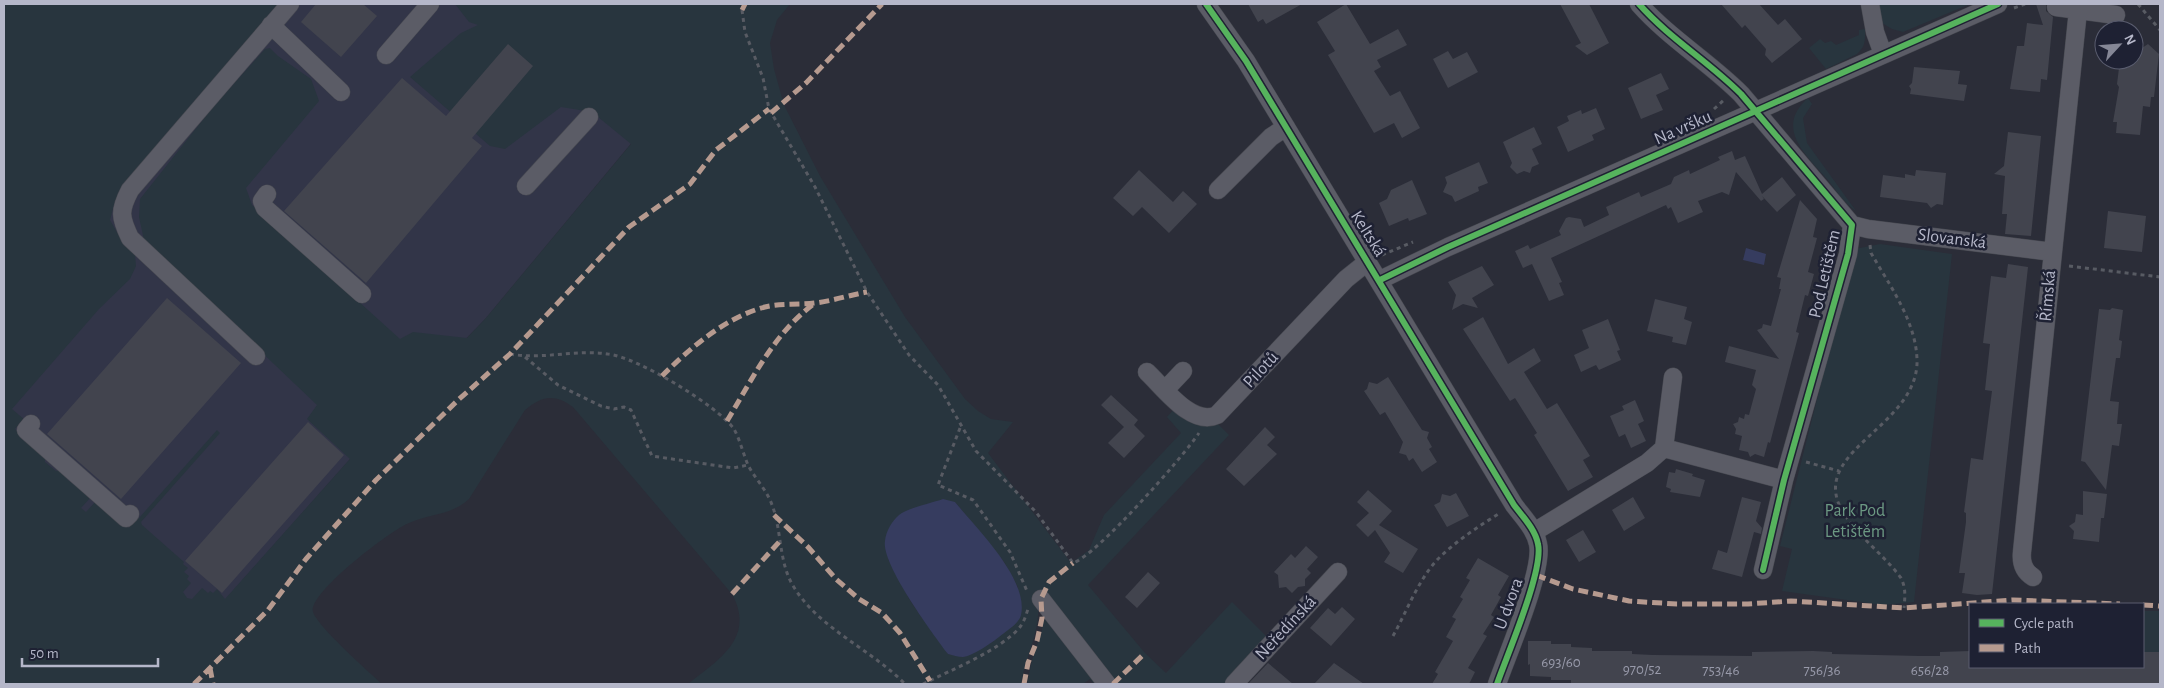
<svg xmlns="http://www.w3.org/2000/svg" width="2164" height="688" viewBox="0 0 2164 688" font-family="'Alegreya Sans',sans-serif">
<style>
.airport{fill:#323548}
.green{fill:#28353e;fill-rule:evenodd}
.water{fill:#363c5f}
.building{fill:#42444e}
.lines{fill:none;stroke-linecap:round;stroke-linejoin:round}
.minor-casing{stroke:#474951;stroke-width:19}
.path{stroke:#585b63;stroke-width:3;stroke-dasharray:4 4;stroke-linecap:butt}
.minor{stroke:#5b5c66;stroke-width:18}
.quiet{stroke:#b69a8f;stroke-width:5;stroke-dasharray:10 5;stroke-linecap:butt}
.cycleway-casing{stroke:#1e2133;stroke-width:9}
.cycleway{stroke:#56b35d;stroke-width:6}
.labels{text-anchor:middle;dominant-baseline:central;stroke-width:5;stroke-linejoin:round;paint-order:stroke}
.number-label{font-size:15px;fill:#989aaa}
.street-label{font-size:18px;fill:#b5b7c9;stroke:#1e2133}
.park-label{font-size:18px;fill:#6c9983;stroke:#1e2133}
</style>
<rect width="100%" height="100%" fill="#2b2d38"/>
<path class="airport" d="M4,4H745L742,10L486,318L350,459L225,600L4,684Z"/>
<path class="green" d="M4,4H282L161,144L115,201L110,220L118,234L135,254L136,266L130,279L99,309L12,409L25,420L21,422L15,429L45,457V462L56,471L59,470L68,480L91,497L81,508L86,512L96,501L129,528L135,518H139L217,430L220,433L141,522L142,525L184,562L183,564L188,568L184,572L189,576L187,579L191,583L183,592L187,598L192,599L202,588L208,593L210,591L213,593L217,589L225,599L350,459L307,419L317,405L144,240L139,217L140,199L213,107L265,49L270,48L278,56L311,79L319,101L246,188L252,205L400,339L413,332L467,338L486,318L631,144L592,112L561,107L505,149L490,146L410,77L461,33L478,25L469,22L455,4H790L777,20L770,43L774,69L784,105L820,176L905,317L965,399L978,411L991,419L1013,422L988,453L1071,563L1089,550L1104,515L1181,433L1167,417L1176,407L1216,422L1229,435L1088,585L1145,653L1166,673L1232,602L1270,640L1229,684H1094L1090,679L1083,684H1027L1032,660L1042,630L1044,598L1038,600C1041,631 1026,654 1021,684H688C718,660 756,638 732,594L573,407C555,393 541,396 525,410L469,499C452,515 429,514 409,523C391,530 307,594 313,612C318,627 368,671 382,684H4ZM955,502L1004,562L1018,587L994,641L964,657L948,654L911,602L888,559Z
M1878,4H1970L1903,32L1892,29L1882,23Z
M1865,29C1865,40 1866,46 1857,54L1826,69L1809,48L1820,39L1825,43L1831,41L1836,45L1859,35V30Z
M1808,98L1812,104L1803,118L1807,143L1856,211C1844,203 1836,190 1827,179C1806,155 1774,128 1808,98Z
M1880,244L1952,254L1914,602L1883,605L1782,591L1792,549L1780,546L1855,249Z
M2143,611H2160V652H2143Z"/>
<path class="water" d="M1746,248L1766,254L1764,265L1743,260Z
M943,499L955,502C976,528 1029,579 1021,615C1019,624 1006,631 999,637C993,642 971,657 963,657C958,657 953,655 948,654C933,634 881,564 885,541C886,531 892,521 899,515C908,508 932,503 943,499Z"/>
<path class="building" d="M316,4H363L377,16L341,57L301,22Z
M1248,4H1302L1266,24L1263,19L1258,22Z
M1346,4L1370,44L1398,29L1407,45L1377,60L1381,67L1374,71L1390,96L1400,91L1420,128L1402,138L1394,123L1374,133L1328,55L1335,51L1317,22Z
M1560,4H1589L1609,43L1587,55L1575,46L1581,43Z
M1721,4H1759L1778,25L1785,19L1802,39L1772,63L1765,55L1766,49L1745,25L1742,28Z
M2036,4H2046V11L2053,17L2047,80L2041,79L2040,92L2010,89L2017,46H2024L2027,23L2043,25Z
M508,44L533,66L472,138L482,146L366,283L284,211L402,78L446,116Z
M2148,44L2159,54L2154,97H2151L2150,107L2143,106L2140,135L2116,133L2117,122H2113L2119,87L2117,84L2120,60H2134V48H2142Z
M1448,51L1453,59L1467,52L1478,72L1448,88L1433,59Z
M1914,67L1960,71L1958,84L1967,85L1964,101L1910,94L1911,89L1909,86L1912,83Z
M1661,73L1669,89L1656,95L1663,110L1641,119L1628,88Z
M1596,108L1605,129L1592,135L1594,140L1568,152L1557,127L1569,121L1567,116L1581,110L1582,114Z
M1534,127L1542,144L1532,149L1539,164L1532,167L1530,173L1524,171L1517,174L1510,167L1512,163L1503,142Z
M2008,132L2041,136L2031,236L2005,234L2007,214H2002L2005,176L1994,174L2004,166Z
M1732,151L1735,160L1745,156L1762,194L1782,177L1796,195L1777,212L1762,196L1764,199L1761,201L1736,172L1729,195L1722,192L1698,201L1703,212L1678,223L1671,207L1668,209L1666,205L1551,258L1562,282L1559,283L1564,295L1549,301L1532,264L1523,268L1515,251L1528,245L1530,249L1561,235L1559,231L1566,218L1569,217L1581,219L1584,227L1609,215L1606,207L1639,192L1641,197L1671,184L1674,177L1689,170L1690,174L1720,160L1718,157Z
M1479,162L1488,183L1478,187L1479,191L1455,202L1452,196L1443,192L1447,183L1445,177Z
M1139,170L1173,202L1183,191L1197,204L1169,233L1142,207L1133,216L1113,198Z
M1916,170L1946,173L1943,205L1937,204L1931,208L1927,203L1880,197L1883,175L1905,178V174L1915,176Z
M1412,180L1427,214L1409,221L1408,218L1389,226L1379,203L1387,199L1391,190Z
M1800,200L1817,219L1813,237L1817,238L1808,272L1814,274L1808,296L1805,295L1796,332L1799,333L1770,443L1768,442L1764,457L1755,454L1750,457L1748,452L1739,450L1742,436L1735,434L1736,429L1733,424L1738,422L1739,417L1744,419L1745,414L1749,415L1756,389L1752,385L1756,370L1725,362L1729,346L1779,359L1757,330L1762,328L1763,324L1771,326L1781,289H1779L1781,278L1777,277Z
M2108,211L2146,216L2142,252L2104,248Z
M2008,264L2028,267L1992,594L1977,595L1962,593L1965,573H1959L1966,522V513L1964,512L1971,458L1983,460L1992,391L1985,390L1990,344L1983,343L1991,276L2006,278Z
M1482,266L1494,285L1472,298L1478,308L1463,304L1452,310L1456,295L1448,282Z
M167,298L241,363L121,499L47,434Z
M1655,299L1687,307L1684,319L1692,322L1686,345L1672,342L1673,337L1647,331Z
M2112,308L2123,310L2119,340L2122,341L2120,358H2116L2110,401L2119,402L2117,424H2122L2119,446L2112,445L2106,490L2085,462L2081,461L2099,309L2110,310Z
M1483,317L1508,364L1534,348L1541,361L1524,372L1547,409L1557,403L1590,456L1583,460L1593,477L1568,491L1534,435L1537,433L1515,398L1510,401L1463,329Z
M1608,319L1620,350L1617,351L1621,360L1599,370L1596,365L1581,372L1574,355L1589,348L1582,330Z
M1388,377L1422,430L1429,432L1427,438L1432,447L1429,449L1437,462L1422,472L1413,458L1409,461L1406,455L1399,453L1403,442L1385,412L1380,415L1364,391L1367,389L1369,382L1377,384Z
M1111,395L1138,420L1134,425L1145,436L1124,458L1108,443L1124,427L1101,405Z
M1635,400L1644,421L1638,424L1646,441L1631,448L1625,434L1619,437L1610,416L1624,410L1622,406Z
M308,422L344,455L222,593L185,561Z
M1265,427L1275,437L1267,445L1277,454L1244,486L1226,469Z
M1676,469L1693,474L1692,476L1705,480L1700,497L1670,492L1671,489L1666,487L1669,472L1675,473Z
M1368,490L1392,511L1379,525L1418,549L1403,573L1384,562L1390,553L1375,530L1368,537L1356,525L1369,513L1357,502Z
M2083,491L2107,494L2104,518H2101L2099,542L2073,539L2074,531L2069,526L2075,522L2076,514L2083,515Z
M1456,493L1469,516L1447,527L1434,505L1440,502L1442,494L1450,496Z
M1633,497L1645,518L1624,531L1612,510Z
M1742,497L1761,502L1756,521L1762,528L1761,534L1754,532L1742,577L1712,569L1718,550L1727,553Z
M1583,530L1596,552L1579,562L1566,540Z
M1306,546L1318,557L1307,569L1311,573L1305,579V586L1298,587L1292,593L1286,587L1279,588L1278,575L1274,572L1291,554L1295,558Z
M1478,558L1509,576L1498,595L1501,597L1491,615L1494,617L1483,634L1487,636L1468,668L1475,672L1469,684H1432L1438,674L1435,672L1453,641L1446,637L1456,619L1452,617L1463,599L1460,597L1470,580L1466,578Z
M1148,572L1160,583L1137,608L1125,597Z
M1342,607L1355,619L1331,646L1310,628L1328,608L1335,614Z
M1528,641H1551V644H1571V647L1592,648V651H1632V654L1653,655L1752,656V652L1813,651L1832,652V654L1920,656H1940V652L1970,651V667H2143V652H2160V684H1591L1571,683V680H1551V677L1530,676V664L1528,665Z
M1268,663L1293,684H1248Z
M1334,663L1364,684H1314Z"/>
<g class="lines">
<g class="minor-casing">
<path id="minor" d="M1206,4L1246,61L1514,505C1523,517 1535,529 1538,544C1544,570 1507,655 1497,684
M1639,4C1669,38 1709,62 1741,94L1852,225L1848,254L1784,480L1763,570
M1870,4L1875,32L1883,54
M2056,7L2116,15
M271,25L341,92
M386,55L430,4
M526,186L589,117
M1218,190L1271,137L1286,127
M267,194L262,201L265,208L362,294
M1852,225L1868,229L2053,252
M1380,280L1448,247L1998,4
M256,356L130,238C120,217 119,211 130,190L290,4
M1147,372C1164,388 1192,427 1217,415L1346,279L1366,263
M1165,390L1183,371
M31,424L26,430L126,518L130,514
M1664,448L1673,377
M1534,532L1647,463L1664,448L1784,480
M2033,577C2023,571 2021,562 2022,552L2078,10
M1041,599L1107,684
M1234,684L1338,572"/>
</g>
<path class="path" d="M2138,4L2160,30
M2014,8L2025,4
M742,10L745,32L763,78L769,109L815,187L867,292L909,355L938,385L976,451L1036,512L1073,563C1096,556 1183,457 1199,433
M1714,109L1724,100
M1870,245L1871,253C1890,286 1918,324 1917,364C1914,425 1819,449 1838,502C1849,530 1883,553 1901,578C1906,588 1905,597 1904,608
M1382,255L1413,242
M2069,266L2160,277
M510,354C543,360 576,349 608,354C637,357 718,406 734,429C740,440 743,453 748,465C754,477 764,487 770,500C782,526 778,559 792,584C818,629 870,648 905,684
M525,357L558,385L601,406L614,409L624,407L631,410L652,456L733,468L748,465
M960,428L938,485L973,500L1010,552L1027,591
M1806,462L1839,471
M1393,636C1407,611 1418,580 1438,559C1456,541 1479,526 1500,513
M923,684C951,670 1001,650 1020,627C1024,622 1026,615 1028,609"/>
<use href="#minor" class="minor"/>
<path class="quiet" d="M742,10L745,4
M771,113L806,83L882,4
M662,376C690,348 726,317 765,307C782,303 798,305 815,303C832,301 850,295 867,292
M727,421C753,378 774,333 815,303
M774,515L808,547L836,579L859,599L882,613L900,633L930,681
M1536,575L1573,589L1629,601L1677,604H1748L1791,601L1904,608L2013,600L2120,604
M732,594L780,541
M2143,605L2160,606
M210,668L213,684
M194,684L268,610L306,559L376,480L457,401L510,354L629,227L690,184L716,150L769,109
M1024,684L1028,663L1037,641L1042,618L1041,599L1049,582L1073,563
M1113,684L1145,653"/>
<g class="cycleway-casing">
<path id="cycleway" d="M1206,4L1246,61L1514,505C1523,517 1535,529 1538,544C1544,570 1507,655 1497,684
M1639,4C1669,38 1709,62 1741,94L1852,225L1848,254L1784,480L1763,570
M1380,280L1448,247L1998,4"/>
</g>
<use href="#cycleway" class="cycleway"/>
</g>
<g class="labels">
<g class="number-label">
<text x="1561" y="662">693/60</text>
<text x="1642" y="669">970/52</text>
<text x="1721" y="670">753/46</text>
<text x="1822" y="670">756/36</text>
<text x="1930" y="670">656/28</text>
</g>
<g class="street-label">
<text transform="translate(1683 128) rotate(-24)">Na vršku</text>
<text transform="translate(1368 234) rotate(58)">Keltská</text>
<text transform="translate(1952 239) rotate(7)">Slovanská</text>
<text transform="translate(1825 274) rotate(-77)">Pod Letištěm</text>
<text transform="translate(2048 296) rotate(-85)">Římská</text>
<text transform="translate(1261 370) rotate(-47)">Pilotů</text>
<text transform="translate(1509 604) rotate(-70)">U dvora</text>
<text transform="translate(1286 628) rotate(-47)">Neředínská</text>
</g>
<g class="park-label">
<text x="1855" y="511">Park Pod<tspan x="1855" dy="21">Letištěm</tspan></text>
</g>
</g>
<rect width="2164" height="688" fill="none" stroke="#b5b7c9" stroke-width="10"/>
<rect x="1969" y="603" width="175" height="65" fill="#1e2133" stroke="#5a5d6f"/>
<rect x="1979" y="619" width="25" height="8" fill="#56b35d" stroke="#5a5d6f"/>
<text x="2014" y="628" font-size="15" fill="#b5b7c9">Cycle path</text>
<rect x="1979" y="644" width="25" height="8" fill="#b69a8f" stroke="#5a5d6f"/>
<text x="2014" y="653" font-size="15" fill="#b5b7c9">Path</text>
<g transform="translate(2119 45) rotate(64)"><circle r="24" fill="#1e2133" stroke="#5a5d6f"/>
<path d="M0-4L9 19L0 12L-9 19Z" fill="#858796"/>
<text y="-8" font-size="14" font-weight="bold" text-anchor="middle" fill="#b5b7c9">N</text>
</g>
<path d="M22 658v8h136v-8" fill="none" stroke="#b5b7c9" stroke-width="2.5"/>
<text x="30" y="658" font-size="15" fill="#b5b7c9" stroke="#1e2133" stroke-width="4" paint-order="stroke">50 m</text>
</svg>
